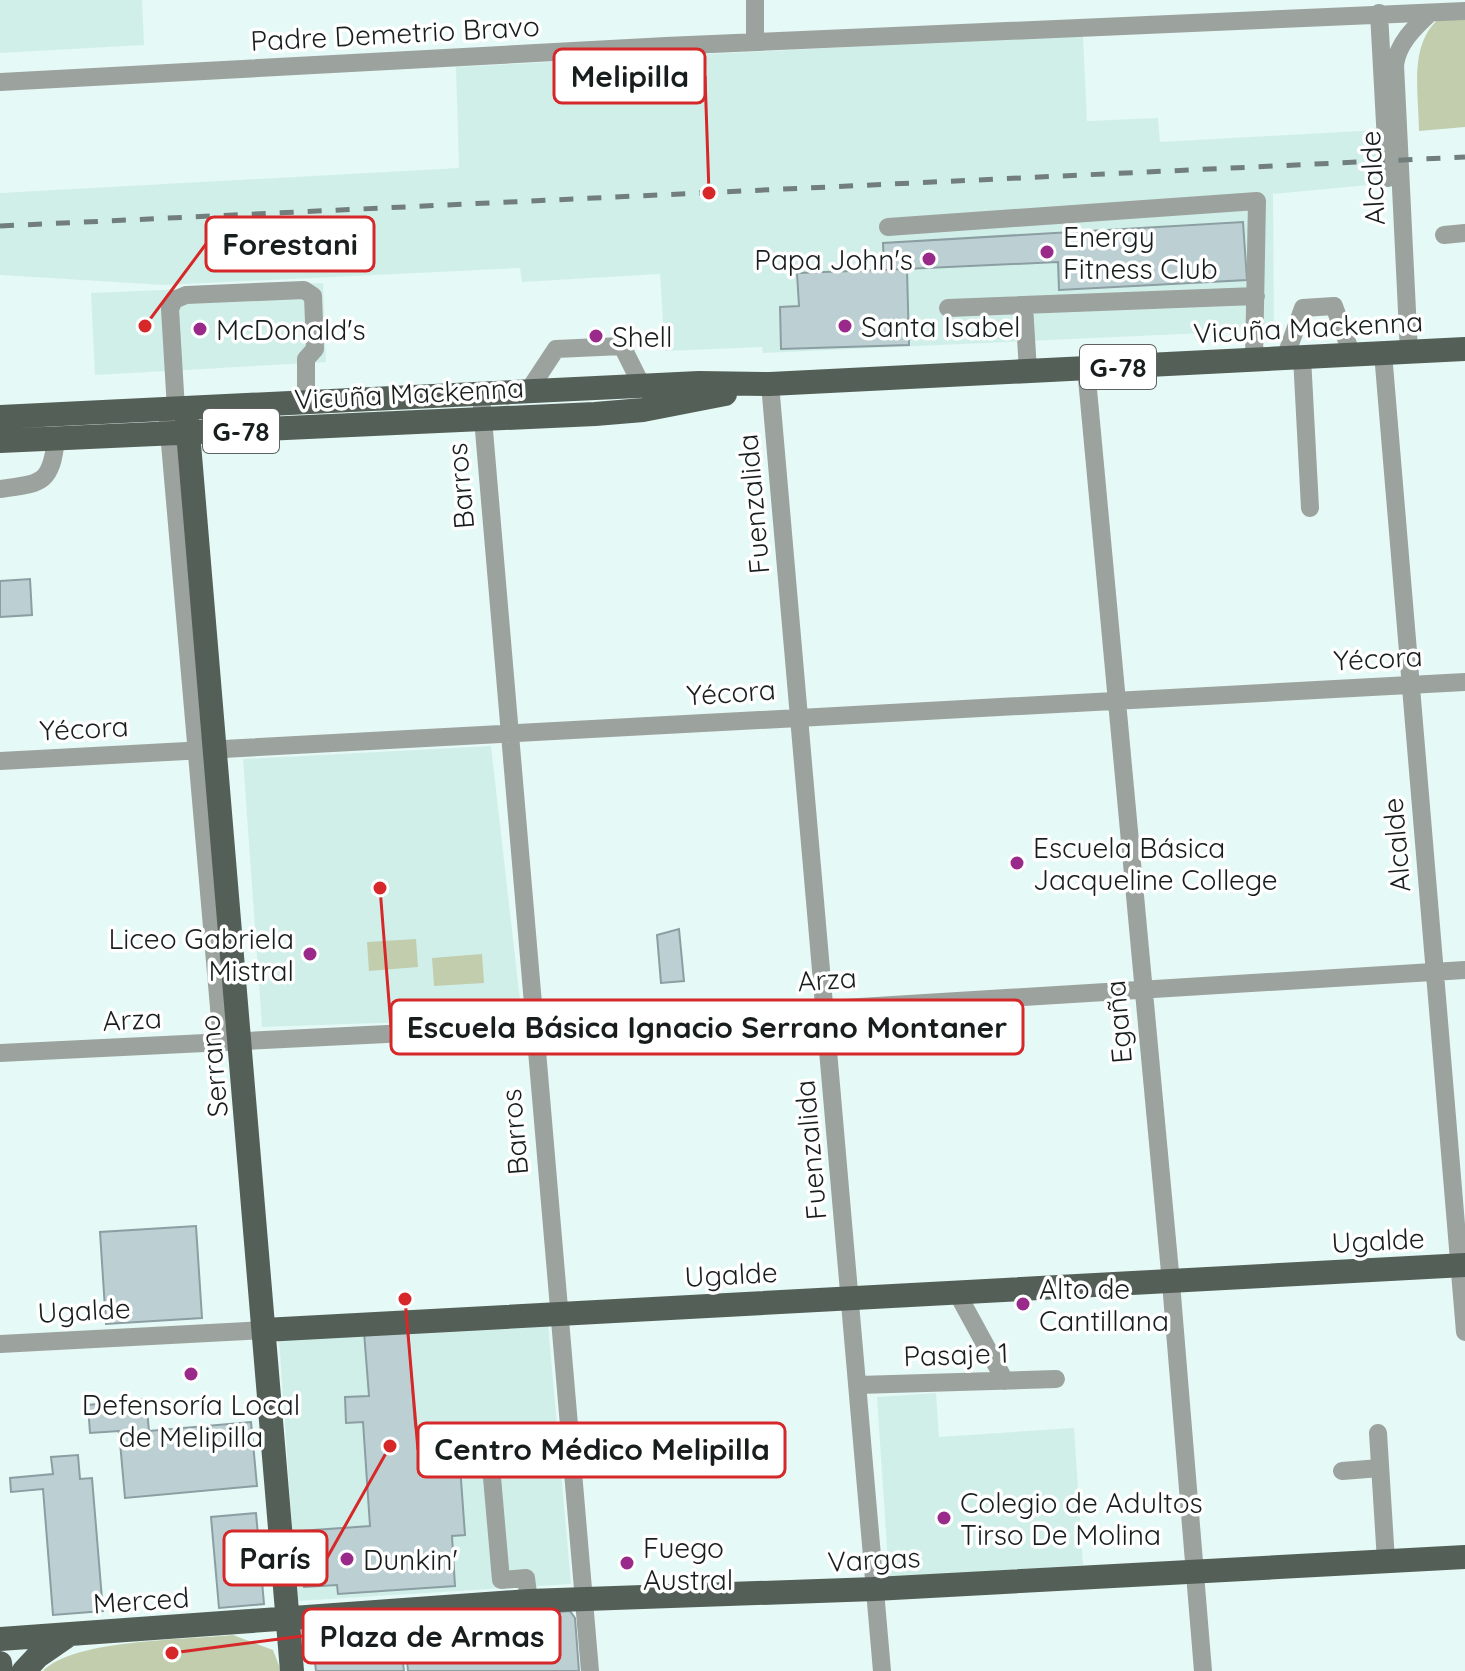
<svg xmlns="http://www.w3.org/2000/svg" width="1465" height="1671" viewBox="0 0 1465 1671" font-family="Quicksand,sans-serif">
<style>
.built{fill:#d1efe9}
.green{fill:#c1cdad}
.building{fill:#bcd0d4;stroke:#8b9ea2;stroke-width:2}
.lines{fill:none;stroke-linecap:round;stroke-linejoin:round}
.minor{stroke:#9ca29e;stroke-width:18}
.major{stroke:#545f57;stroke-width:24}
.rail{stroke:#717e7c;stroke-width:5;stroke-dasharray:14 14;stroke-linecap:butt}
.poi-dot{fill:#992a8a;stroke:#fff;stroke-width:3}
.labels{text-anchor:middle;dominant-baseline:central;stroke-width:7;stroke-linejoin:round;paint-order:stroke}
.shield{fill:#fff;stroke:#5d6261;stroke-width:2}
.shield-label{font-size:26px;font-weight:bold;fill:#171e1d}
.street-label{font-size:28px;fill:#171e1d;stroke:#fff}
.poi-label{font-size:28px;fill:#171e1d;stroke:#fff;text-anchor:start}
.leader{fill:none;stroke:#d62828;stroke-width:3}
.callout-dot{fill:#d62828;stroke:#fff;stroke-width:3}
.callout{fill:#fff;stroke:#d62828;stroke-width:3}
.callout-label{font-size:30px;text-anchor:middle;font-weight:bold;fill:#171e1d}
</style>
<rect width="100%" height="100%" fill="#e5f9f6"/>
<path class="built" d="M0,0H142L144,45L0,53Z
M1083,35L1087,121L1158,118L1160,142L1378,130L1379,184L1273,194L1274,330L763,353L762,347L665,351L660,274L522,282L520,268L164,285L0,275V193L459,168L456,67Z
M323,283L326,362L95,375L91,293Z
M491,746L522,1018L262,1027L243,759Z
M548,1324L571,1584L297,1601L279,1339Z
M936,1393L939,1437L1074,1428L1083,1565L889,1578L877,1397Z"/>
<path class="green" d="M1465,4V127L1419,131C1418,79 1405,25 1465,4Z
M416,939L418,967L369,971L367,942Z
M482,954L484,983L434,986L432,958Z
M233,1635L273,1650L281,1671H43C74,1639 186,1640 233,1635Z"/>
<path class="building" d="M1243,222L1247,280L1059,290L1058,262L884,270L883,243Z
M907,269L909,345L781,349L780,307L799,306L797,273Z
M30,579L32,615L0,617V581Z
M679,929L684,981L661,983L657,935Z
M196,1226L202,1318L106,1324L100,1232Z
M408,1329L415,1427L457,1424L465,1535L452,1536L455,1586L338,1594L337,1585L304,1587L300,1531L370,1526L363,1422L346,1423L345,1397L369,1396L364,1332Z
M146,1399L149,1431L251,1422L257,1486L125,1498L119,1431L90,1433L88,1405Z
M78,1455L80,1479L92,1478L103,1611L53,1615L43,1489L11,1492L10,1478L53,1474L51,1457Z
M256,1513L264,1604L219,1608L211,1517Z
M570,1611L575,1618L579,1671H408L404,1626Z
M398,1621L404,1671H316L311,1630Z"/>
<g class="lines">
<path class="minor" d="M1379,13L1388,178
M755,42V0
M0,82L666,46L1465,11
M888,227L1257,201L1254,360
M1444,235L1465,233
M1024,305L1028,371
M948,308L1256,296
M1409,352L1395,65C1398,43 1414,28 1430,13
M1383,353L1465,1332
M1302,357L1310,508
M1285,358L1303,308L1334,306L1352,355
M1086,368L1171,1283L1203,1671
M770,384L882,1671
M527,393L556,349L622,346L642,386
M482,407L590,1671
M167,409L222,1042
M176,409L170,309L174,300L186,295L304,290L313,296L315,349L306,359V403
M0,489C41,483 51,485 56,439
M0,761L1465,682
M0,1053L532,1027L1465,970
M957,1293L1005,1381
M0,1344L264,1330
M858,1385L1056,1379
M1378,1433L1386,1561
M1342,1471L1380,1468
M529,1601L526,1578L501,1580L491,1466L572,1458"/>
<path class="major" d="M186,408L292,1671
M0,417L699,383L770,384L1465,349
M0,441L595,414L643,410L725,394
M264,1330L1465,1265
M0,1639L529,1601L875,1589L1465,1557
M0,1663L1,1671
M24,1671L38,1656L67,1636"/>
<path class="rail" d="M0,226L1465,157"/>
</g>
<g class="poi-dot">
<circle cx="1047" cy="252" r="8"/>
<circle cx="929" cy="259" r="8"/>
<circle cx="845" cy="326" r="8"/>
<circle cx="200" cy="329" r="8"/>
<circle cx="596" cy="336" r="8"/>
<circle cx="1017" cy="863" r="8"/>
<circle cx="310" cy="954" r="8"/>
<circle cx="1023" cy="1304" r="8"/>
<circle cx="191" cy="1374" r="8"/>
<circle cx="944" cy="1518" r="8"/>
<circle cx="347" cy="1559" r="8"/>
<circle cx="627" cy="1563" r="8"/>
</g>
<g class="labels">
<g class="shield">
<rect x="1080" y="345" width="76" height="44" rx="6"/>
<rect x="203" y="409" width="76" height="44" rx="6"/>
</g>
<g class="shield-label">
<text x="1118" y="367">G-78</text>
<text x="241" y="431">G-78</text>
</g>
<g class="street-label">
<text transform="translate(395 33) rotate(-3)">Padre Demetrio Bravo</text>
<text transform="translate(1372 178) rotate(-93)">Alcalde</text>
<text transform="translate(1308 327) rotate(-3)">Vicuña Mackenna</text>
<text transform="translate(409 393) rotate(-3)">Vicuña Mackenna</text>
<text transform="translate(460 486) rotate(-95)">Barros</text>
<text transform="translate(753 504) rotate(-95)">Fuenzalida</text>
<text transform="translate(1378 658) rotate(-3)">Yécora</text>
<text transform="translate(731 692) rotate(-4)">Yécora</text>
<text transform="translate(84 728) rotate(-3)">Yécora</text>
<text transform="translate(1396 845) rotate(-95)">Alcalde</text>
<text transform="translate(827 979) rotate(-4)">Arza</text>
<text transform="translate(132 1019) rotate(-3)">Arza</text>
<text transform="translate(1118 1022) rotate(-95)">Egaña</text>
<text transform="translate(213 1066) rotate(-95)">Serrano</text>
<text transform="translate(514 1132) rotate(-95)">Barros</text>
<text transform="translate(810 1150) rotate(-95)">Fuenzalida</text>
<text transform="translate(1378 1240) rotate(-3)">Ugalde</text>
<text transform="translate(731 1274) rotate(-3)">Ugalde</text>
<text transform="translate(84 1310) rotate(-3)">Ugalde</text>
<text transform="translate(956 1354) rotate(-2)">Pasaje 1</text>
<text transform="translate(874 1559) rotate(-3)">Vargas</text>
<text transform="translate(141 1600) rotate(-4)">Merced</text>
</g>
<g class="poi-label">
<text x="1063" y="236">Energy<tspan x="1063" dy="32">Fitness Club</tspan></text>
<text x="913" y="259" text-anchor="end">Papa John's</text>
<text x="861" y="326">Santa Isabel</text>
<text x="216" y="329">McDonald's</text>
<text x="612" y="336">Shell</text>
<text x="1033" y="847">Escuela Básica<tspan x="1033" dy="32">Jacqueline College</tspan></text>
<text x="294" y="938" text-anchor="end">Liceo Gabriela<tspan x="294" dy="32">Mistral</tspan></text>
<text x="1039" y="1288">Alto de<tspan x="1039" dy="32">Cantillana</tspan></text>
<text x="191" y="1404" text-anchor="middle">Defensoría Local<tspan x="191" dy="32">de Melipilla</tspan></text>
<text x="960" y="1502">Colegio de Adultos<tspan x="960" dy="32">Tirso De Molina</tspan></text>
<text x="643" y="1547">Fuego<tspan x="643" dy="32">Austral</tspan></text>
<text x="363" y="1559">Dunkin'</text>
</g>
</g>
<path class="leader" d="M709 193L705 76M145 326L206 244M380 888L391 1027M405 1299L418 1450M390 1446L327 1558M172 1653L303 1636"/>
<g class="callout-dot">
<circle cx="709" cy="193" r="8"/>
<circle cx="145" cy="326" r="8"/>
<circle cx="380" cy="888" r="8"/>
<circle cx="405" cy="1299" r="8"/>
<circle cx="390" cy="1446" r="8"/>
<circle cx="172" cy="1653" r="8"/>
</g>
<g class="callout">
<rect x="554" y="49" width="151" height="54" rx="8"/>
<rect x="206" y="217" width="168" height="54" rx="8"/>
<rect x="391" y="1000" width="632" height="54" rx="8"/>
<rect x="418" y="1423" width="367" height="54" rx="8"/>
<rect x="224" y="1531" width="103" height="54" rx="8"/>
<rect x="303" y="1609" width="257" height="54" rx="8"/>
</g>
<g class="callout-label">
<text x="630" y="87">Melipilla</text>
<text x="290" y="255">Forestani</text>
<text x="707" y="1038">Escuela Básica Ignacio Serrano Montaner</text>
<text x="602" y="1460">Centro Médico Melipilla</text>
<text x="275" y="1569">París</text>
<text x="432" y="1647">Plaza de Armas</text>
</g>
</svg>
